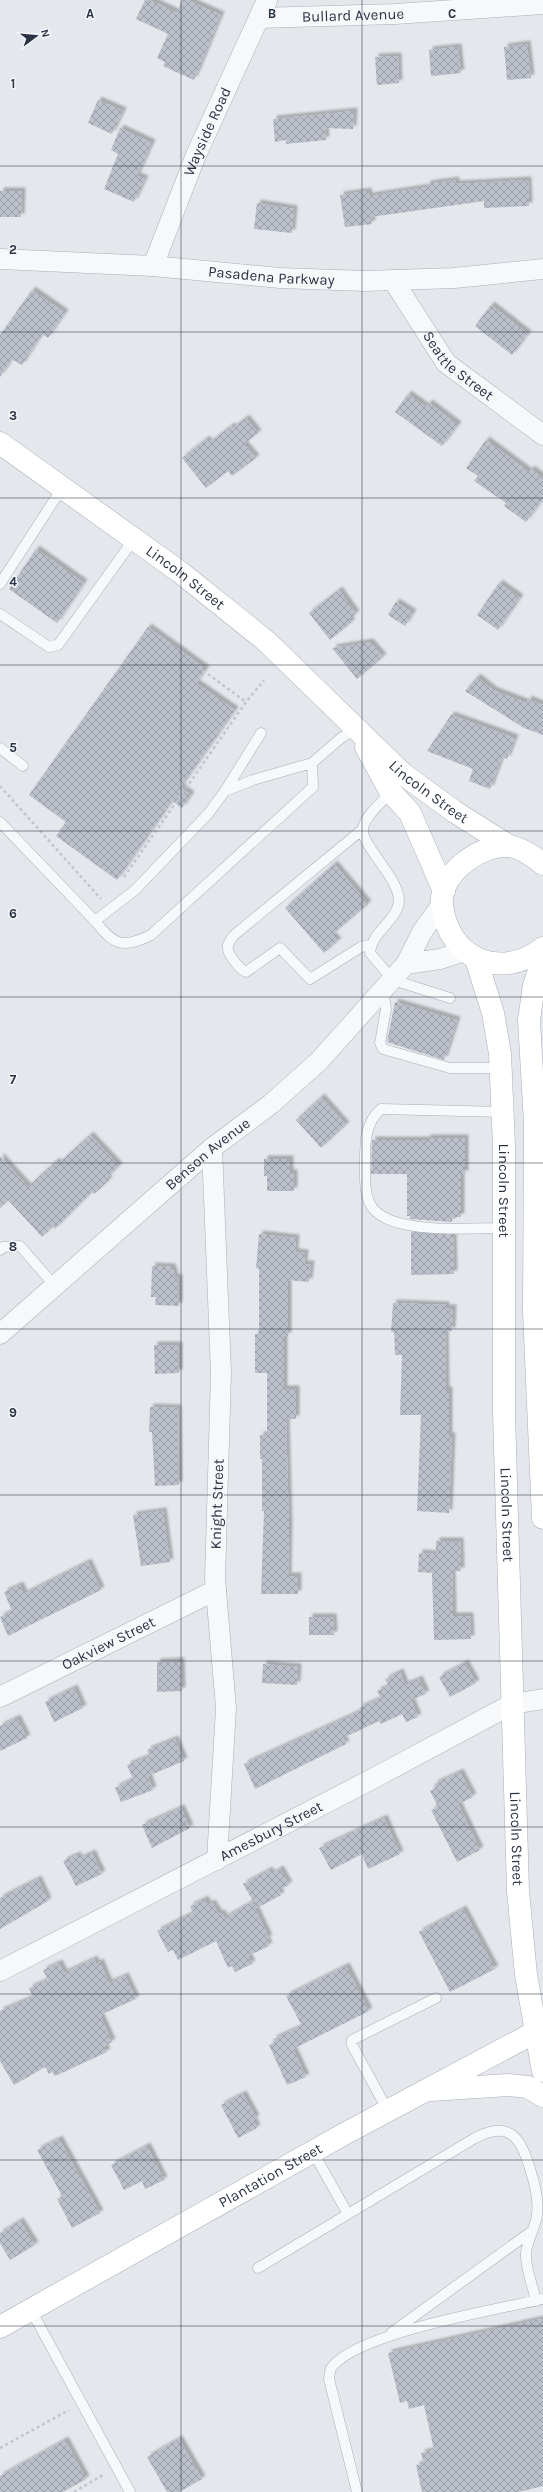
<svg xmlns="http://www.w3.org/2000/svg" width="543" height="2492" viewBox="0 0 543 2492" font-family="Karla,sans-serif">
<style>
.building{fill:url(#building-cross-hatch);filter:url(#shadow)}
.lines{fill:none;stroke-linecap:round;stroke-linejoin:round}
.lane-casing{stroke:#a9aeb7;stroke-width:11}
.street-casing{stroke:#a9aeb7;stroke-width:21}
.secondary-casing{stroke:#a9aeb7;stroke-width:23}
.path{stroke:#c2c5cb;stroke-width:2.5;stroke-dasharray:3 3;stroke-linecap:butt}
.lane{stroke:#f7f8fa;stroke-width:10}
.street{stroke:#f7f8fa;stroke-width:20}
.secondary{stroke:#fff;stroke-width:22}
.grid{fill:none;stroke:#2b3445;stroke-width:1;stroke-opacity:0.55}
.labels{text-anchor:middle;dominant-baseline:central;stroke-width:3;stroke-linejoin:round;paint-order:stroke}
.street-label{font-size:15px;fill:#2b3445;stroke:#f4f6f9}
.grid-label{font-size:13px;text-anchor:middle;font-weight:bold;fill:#2b3445;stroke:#f4f6f9;stroke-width:3;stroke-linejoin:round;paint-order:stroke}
</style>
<defs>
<pattern id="building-cross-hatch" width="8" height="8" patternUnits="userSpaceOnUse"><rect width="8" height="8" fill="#bbc0ca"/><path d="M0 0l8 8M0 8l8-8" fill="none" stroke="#989da6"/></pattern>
<filter id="shadow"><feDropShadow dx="3.5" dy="-3.5" stdDeviation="1" flood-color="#0004"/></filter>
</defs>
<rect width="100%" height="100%" fill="#e4e7ec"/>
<path class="building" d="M145,0H150L177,13L182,0H187L221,15L194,80L163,66L165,62L157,58L168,34L136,19Z
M527,44L531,78L507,80L504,47Z
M458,47L461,73L431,76L429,50Z
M398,56L399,83L377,85L375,57Z
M98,100L123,111L112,134L88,123Z
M354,111L353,129L325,128L326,140L286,144V140L275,142L273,119Z
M120,128L152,143L137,176L145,179L134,202L104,189L118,154L111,150Z
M456,180V184L528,180L529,206L484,208V201L371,217L372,224L345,227L340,195L368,191L369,196L427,187V184Z
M0,191H22L21,217H0Z
M257,203L294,209L292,233L254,229Z
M32,290L65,313L48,338L42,334L22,365L12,359L0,377V335Z
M491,305L528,334L512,355L475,326Z
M408,394L426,407L429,403L458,425L442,446L395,412Z
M246,418L258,433L244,444L256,458L232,476L228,471L206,488L182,458L206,439L209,443L231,426L233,428Z
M486,440L529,472L531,469L543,478V499L526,522L504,506L506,503L474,481L478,476L466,468Z
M36,549L84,583L57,623L9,589Z
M499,583L520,598L498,630L477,615Z
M339,590L356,614L349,619L352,622L330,640L309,613Z
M396,602L413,613L405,626L388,615Z
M148,627L206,669L196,683L235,710L181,787L191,795L182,808L172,801L117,880L56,836L66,822L29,795Z
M370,642L383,657L357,679L332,648Z
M477,677L493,690L527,703L528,699L543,705V735L524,728L465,691Z
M451,715L515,738L507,759L502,757L490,789L469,781L473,769L427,751Z
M334,864L368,904L332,935L338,941L324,953L285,908Z
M395,1002L457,1020L444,1060L387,1042Z
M321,1097L346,1125L321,1148L296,1120Z
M90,1135L119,1166L107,1178L109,1180L94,1194L92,1192L55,1229L53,1226L42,1237L8,1200L0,1208V1156L28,1187L56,1161L58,1164Z
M427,1138H465V1174H461V1217H452V1222L410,1219V1216H407V1174H371L372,1140H427Z
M264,1159H290V1173H294V1191H267V1176H264Z
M411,1232L453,1235L454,1274L411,1275Z
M259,1234L296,1238L295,1252L305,1253L304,1264H311L309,1282L288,1280V1336H284V1389H296V1419H286L289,1526L288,1576H298V1594H261L264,1511H262V1459H260V1435H267V1373H255V1334H259V1269L256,1268Z
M152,1266L172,1267L175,1277L179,1278V1306L155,1305L156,1297H151Z
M393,1303L446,1305V1308H453L452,1331H445L446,1390H449V1436H452L449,1513L417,1511L421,1415H400L402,1355H395L394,1332H391Z
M154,1345H179V1373L155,1374Z
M150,1407L178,1408L179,1485L155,1486L152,1432H149Z
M163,1511L170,1562L141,1566L133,1515Z
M436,1541H460L461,1571H452L453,1616H470L471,1639L434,1640L432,1573L418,1572L419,1553L436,1554Z
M88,1562L101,1590L8,1636L0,1617L12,1611L4,1592L20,1585L24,1594Z
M309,1617H333L334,1635H309Z
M181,1661L182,1691L157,1692V1662Z
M465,1663L476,1683L450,1697L439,1677Z
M263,1664L298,1667L297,1685L262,1683Z
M400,1672L405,1685L419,1679L426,1694L411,1700L418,1717L406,1722L402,1714L381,1724L379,1721L343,1738L346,1744L255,1789L244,1764L361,1711L359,1708L381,1698L377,1691L389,1686L385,1679Z
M74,1688L83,1708L54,1722L45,1702Z
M17,1718L27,1738L0,1751V1726Z
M175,1739L184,1761L148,1776L153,1790L121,1802L115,1788L133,1779L127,1765L150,1756L147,1750Z
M460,1772L473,1797L458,1804L480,1850L457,1862L431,1810L438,1807L430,1791L436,1788L434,1784Z
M181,1808L190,1828L152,1848L142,1825Z
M384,1818L400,1854L368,1869L362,1854L331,1870L319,1848Z
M92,1853L102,1874L76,1886L63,1861L77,1855L79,1859Z
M280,1869L289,1885L279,1890L281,1895L257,1908L243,1884L269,1870L271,1874Z
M38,1879L48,1901L0,1929V1898Z
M205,1899L208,1905L212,1903L219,1914L222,1913L224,1918L252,1902L269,1938L266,1939L269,1946L248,1956L252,1964L235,1972L232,1966L228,1968L216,1941L178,1960L173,1950L168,1952L157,1931L193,1913L190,1906Z
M463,1909L495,1969L450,1992L419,1932Z
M94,1959L96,1964L100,1962L109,1983L125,1976L136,1999L100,2015L112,2042L104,2046L107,2052L55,2076L52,2072L49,2074L45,2067L14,2085L0,2061V2011L33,1997L29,1988L48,1980L43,1970L59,1963L64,1973Z
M346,1966L369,2011L293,2049L306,2077L287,2085L269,2045L275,2042L273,2039L302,2026L286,1996Z
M243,2094L256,2118L253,2120L257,2128L238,2138L221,2105Z
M59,2139L100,2213L72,2228L57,2199L62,2196L37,2150Z
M147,2146L164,2180L145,2189L142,2181L124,2190L111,2165Z
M20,2221L35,2245L10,2260L0,2243V2233Z
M541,2319L543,2327V2486L519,2492H422L416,2465L424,2464L421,2453L434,2450L424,2405L409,2409L407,2401L400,2403L388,2353Z
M179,2439L202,2479L179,2492H167L147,2457Z
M65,2440L86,2479L63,2492H0V2476Z"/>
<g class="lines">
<g class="lane-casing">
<path id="lane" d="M0,584L62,488
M0,614L49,647L58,645L134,539
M0,748L23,766
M225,791L261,733
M391,792C382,802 366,815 363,828C360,845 399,877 399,901C398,920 371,932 370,953L393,980L450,998
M0,822L95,921L135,890L208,814L225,791L253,780L312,763L341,738L356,729
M363,829L233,936C232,938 229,942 228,945C226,953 239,969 246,972L280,948L310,979L361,947L370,945
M95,921C114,945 122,949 151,935L313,787L312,763
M383,989L386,1009L380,1043L383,1049L450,1068H500
M503,1112L381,1109C365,1123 365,1142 365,1162C365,1176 364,1191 370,1204C386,1236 472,1228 504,1228
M0,1250L3,1247L20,1246L54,1285
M388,2111L352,2045V2040L436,1998
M313,2152L348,2214
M258,2268L475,2138C509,2120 521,2137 530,2169C535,2184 539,2199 537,2214C536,2227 527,2240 526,2253C525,2268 533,2286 536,2301
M31,2310L130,2492
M391,2333L532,2231
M357,2492L329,2379C330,2375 329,2370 332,2367C358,2333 498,2309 543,2299"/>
</g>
<g class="street-casing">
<g id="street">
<path id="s1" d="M259,18L395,14L543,4"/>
<path id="s2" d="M0,259L153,266L280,278L365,281L454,278L543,269"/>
<path id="s3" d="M153,266L196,155L267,0"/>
<path id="s4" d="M393,280L446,363L543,435"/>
<path d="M442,904L422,932L406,964L440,959L465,951"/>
<path d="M212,1148L221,1373L215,1579L226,1708L217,1860"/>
<path id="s5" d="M0,1334L212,1148L271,1104L319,1061L406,964"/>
<path id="s6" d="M0,1697L216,1590"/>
<path id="s7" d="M0,1971L376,1777L512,1704L543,1699"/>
</g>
</g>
<g class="secondary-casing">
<g id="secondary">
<path id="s8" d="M0,443L180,572L266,641L403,774L455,812L509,846"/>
<path d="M366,747L390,791L410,813L444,891"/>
<path d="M543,864C534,857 520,847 508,846C480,844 438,875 442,905C448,959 501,981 543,948"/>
<path id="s9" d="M476,959L493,1013L500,1054L504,1145V1413L518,1891L526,1975L543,2071"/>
<path d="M543,959L534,985L529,1020L535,1123L534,1312L543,1518"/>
<path d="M431,2090L508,2085L528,2087L543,2096"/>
<path id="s10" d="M0,2327L346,2133L543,2028"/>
</g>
</g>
<path class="path" d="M208,674L246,702
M0,786L101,899
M124,877L246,702L264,680
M0,2448L69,2410
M74,2492L103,2475"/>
<use href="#lane" class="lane"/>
<use href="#street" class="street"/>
<use href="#secondary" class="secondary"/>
</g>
<path class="grid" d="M181,0V2492M362,0V2492M0,166H543M0,332H543M0,498H543M0,665H543M0,831H543M0,997H543M0,1163H543M0,1329H543M0,1495H543M0,1661H543M0,1827H543M0,1994H543M0,2160H543M0,2326H543"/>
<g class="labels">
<g class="street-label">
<text stroke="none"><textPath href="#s1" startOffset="94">Bullard Avenue</textPath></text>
<text stroke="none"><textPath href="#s3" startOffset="145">Wayside Road</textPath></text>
<text stroke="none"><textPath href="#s2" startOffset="272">Pasadena Parkway</textPath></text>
<text stroke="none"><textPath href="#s4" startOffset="109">Seattle Street</textPath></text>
<text stroke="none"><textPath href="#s8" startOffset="229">Lincoln Street</textPath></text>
<text stroke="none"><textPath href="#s8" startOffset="554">Lincoln Street</textPath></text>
<text stroke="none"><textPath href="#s5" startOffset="275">Benson Avenue</textPath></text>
<text stroke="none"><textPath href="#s9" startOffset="235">Lincoln Street</textPath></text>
<text transform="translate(217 1504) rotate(-88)">Knight Street</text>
<text stroke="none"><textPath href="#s9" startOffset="559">Lincoln Street</textPath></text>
<text stroke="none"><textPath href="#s6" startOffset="121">Oakview Street</textPath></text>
<text stroke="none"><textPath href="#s7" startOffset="305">Amesbury Street</textPath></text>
<text stroke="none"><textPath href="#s9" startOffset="883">Lincoln Street</textPath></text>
<text stroke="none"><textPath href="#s10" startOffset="310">Plantation Street</textPath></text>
</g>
</g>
<g class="grid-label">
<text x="90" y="18">A</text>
<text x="272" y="18">B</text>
<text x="452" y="18">C</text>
<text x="13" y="88">1</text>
<text x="13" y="254">2</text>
<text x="13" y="420">3</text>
<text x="13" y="586">4</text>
<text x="13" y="752">5</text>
<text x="13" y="918">6</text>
<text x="13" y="1084">7</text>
<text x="13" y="1251">8</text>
<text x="13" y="1417">9</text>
</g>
<g transform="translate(36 36) rotate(74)" stroke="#f4f6f9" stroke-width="3" paint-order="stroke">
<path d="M0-3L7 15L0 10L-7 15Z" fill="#2b3445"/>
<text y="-6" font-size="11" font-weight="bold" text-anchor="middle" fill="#2b3445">N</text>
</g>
</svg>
